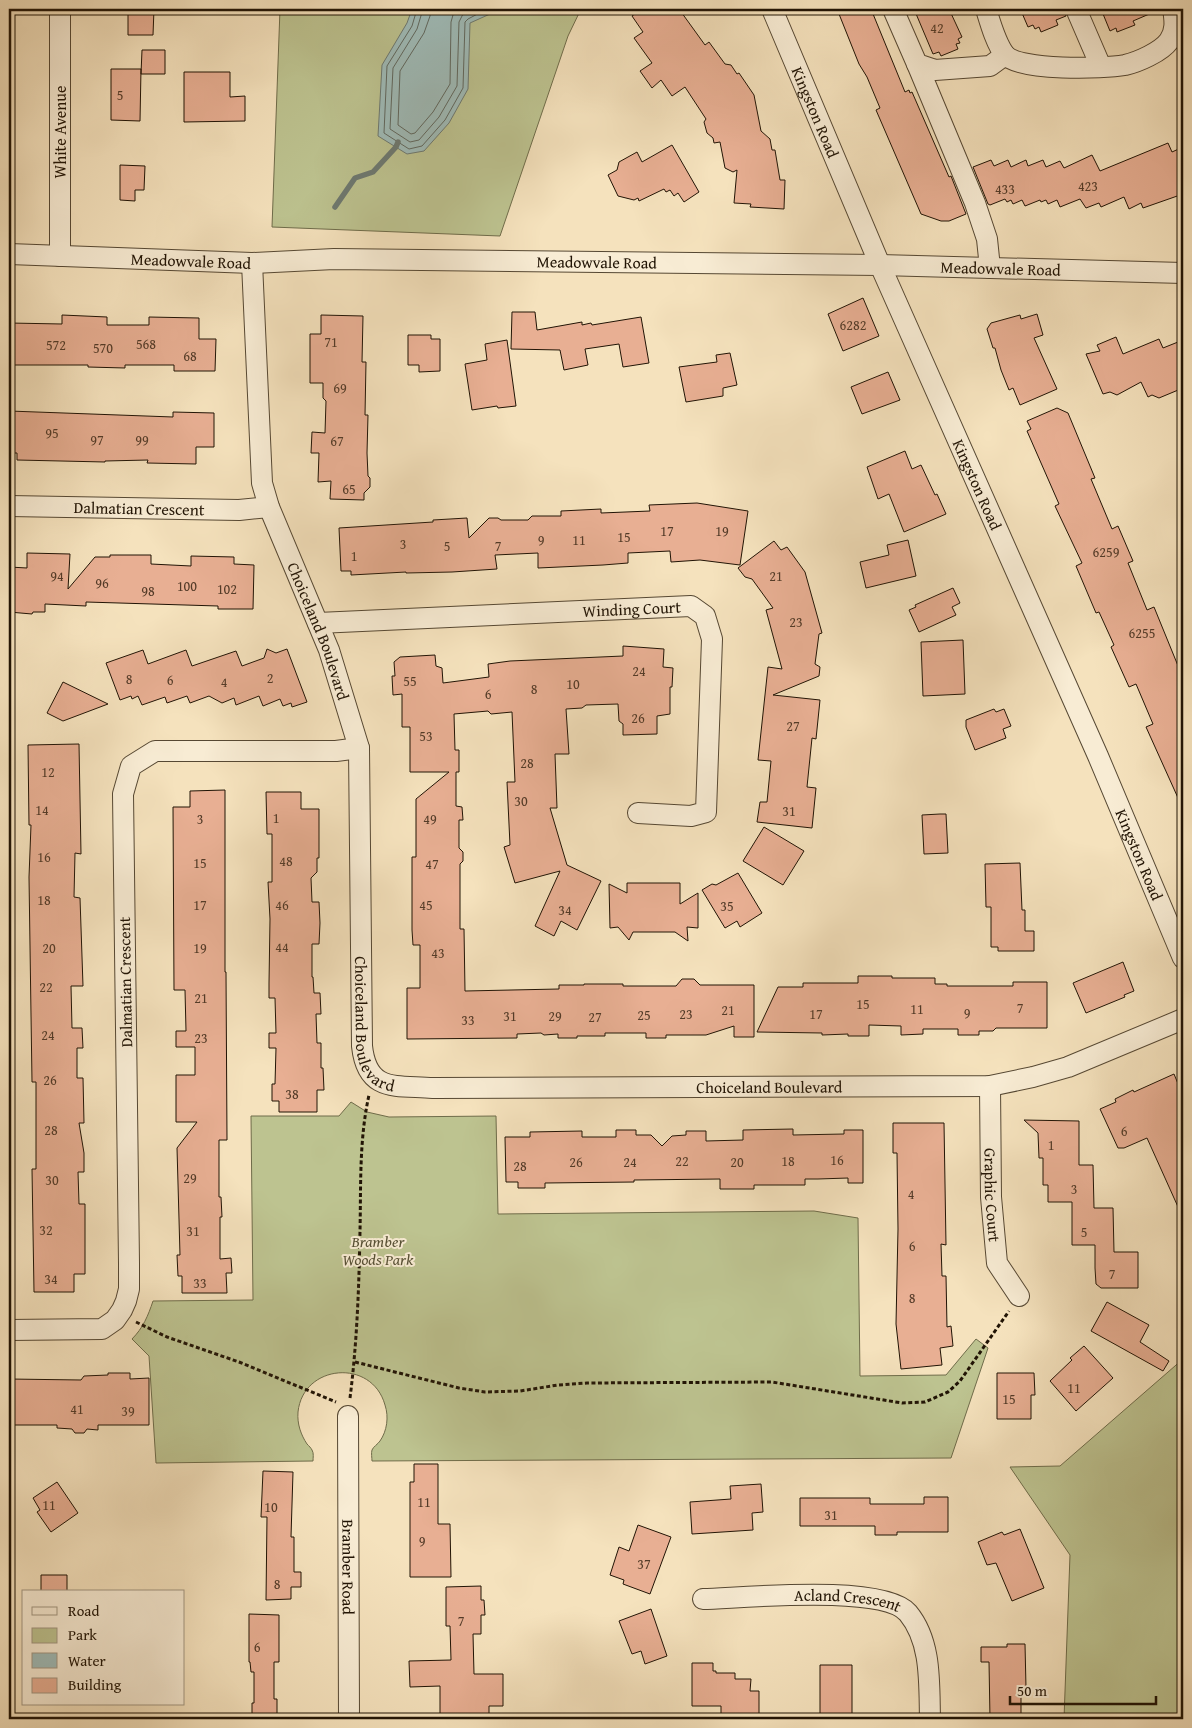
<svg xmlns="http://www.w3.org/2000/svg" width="1192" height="1728" viewBox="0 0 1192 1728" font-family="'Gentium Book Plus',serif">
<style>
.green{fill:#bdc390;stroke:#6f6c4a}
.water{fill:#9fbcb9;stroke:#6d7971}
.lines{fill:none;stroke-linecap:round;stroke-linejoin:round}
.shore{stroke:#60685f;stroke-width:1}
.stream{stroke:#6d7971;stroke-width:5.5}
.building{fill:#e8af93;stroke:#211405}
.minor-casing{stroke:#564833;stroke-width:22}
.path{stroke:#211405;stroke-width:3;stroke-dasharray:4 2.5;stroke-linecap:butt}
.minor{stroke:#f8ecd4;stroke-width:20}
.labels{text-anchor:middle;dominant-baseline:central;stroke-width:4;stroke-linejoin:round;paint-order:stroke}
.number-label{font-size:14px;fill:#533b28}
.street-label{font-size:16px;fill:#211405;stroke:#f8ecd4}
.park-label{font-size:16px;font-style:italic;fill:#585136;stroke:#f8ecd4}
</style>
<rect width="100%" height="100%" fill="#f5e2bd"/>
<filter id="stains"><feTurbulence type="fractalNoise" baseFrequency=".004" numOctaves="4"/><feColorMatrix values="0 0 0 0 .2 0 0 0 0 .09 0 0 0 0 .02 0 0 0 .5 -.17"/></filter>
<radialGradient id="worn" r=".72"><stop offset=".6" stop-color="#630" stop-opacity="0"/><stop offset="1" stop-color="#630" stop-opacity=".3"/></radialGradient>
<path class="green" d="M280,9H581L568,36L500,236L272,227Z
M351,1102L367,1112L389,1117L496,1116L498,1214L814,1211L858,1218L860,1376L946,1375L976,1339L988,1348L951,1458L372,1461C372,1458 371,1453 372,1450C373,1447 378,1444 380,1441C387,1431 389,1417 385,1405C372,1358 303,1364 298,1412C297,1424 301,1435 307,1444C309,1446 311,1448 312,1450C314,1453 313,1458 313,1461L156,1463L149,1356L132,1339C143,1328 148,1316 153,1301L253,1300L251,1116H339Z
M1183,1359V1719H1064L1070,1555L1010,1467L1060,1466Z"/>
<path class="water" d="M412,9H492L490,14L470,23L468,89L449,123L424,151L407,154L378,136L382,65L407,23Z"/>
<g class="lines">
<path class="shore" d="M417,9L412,26L387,66L384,133L409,149L422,146L445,120L463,88L465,22L468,19L487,9
M423,9L417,29L393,68L390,129L410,142L419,140L439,117L457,86L459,22L463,14L474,9
M431,9L430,16L424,33L400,71L398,125L411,134L415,133L433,112L450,84L451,22L453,15L458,9"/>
<path class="stream" d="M335,207L355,178L373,172L396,147L398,142"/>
</g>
<path class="building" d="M128,9H154L153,35H128Z
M642,9H679L705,45L709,42L725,64L731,65L737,74L739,73L754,95L761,131L770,139L772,150H775L780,180H785L784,209L750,207L751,204L734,203L737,170L733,172L725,168L720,142L714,143L713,138L707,133L704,122L706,119L685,87L672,96L661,80L652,88L640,71L652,63L634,38L643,32L632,16Z
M837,9H871L905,92L909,90L910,93L912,92L949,177L951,176L966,214L949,221H941L921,214L876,110L880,108L867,77L859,64Z
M914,9H949L962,37L958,39L960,43L956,44L958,49L941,56L939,52L933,54Z
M1026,9H1064L1066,16L1056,20L1058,25L1041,32L1039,27L1035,29L1033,25L1028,27L1022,13L1027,11Z
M1101,9H1161L1133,21L1135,25L1117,32L1116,28L1110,31Z
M142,50H165V74H141Z
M111,69H141L140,121L111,120Z
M184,72H230V97L245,96V121L184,122Z
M1168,143L1172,152L1183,147V194L1143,208L1141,203L1129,209L1124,197L1101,207L1099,203L1086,208L1080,199L1060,207L1057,200L1048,204L1046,200L1041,202L1040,200L1025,206L1022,200L1013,204L1011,200L1007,202L1005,199L990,205L988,204L973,167L991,160L994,166L1008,160L1011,167L1026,160L1028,166L1043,160L1046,167L1060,161L1064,168L1092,155L1100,171Z
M672,145L699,192L684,202L678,193L674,196L670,190L666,192L664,189L639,201L638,198L634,200L618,196L608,175L617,170L619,162L637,152L642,162Z
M120,165L145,166L144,190H135V201L120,200Z
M863,298L879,336L843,351L828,314Z
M512,312H535L537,330L582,322V325L591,323L592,325L641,317L649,363L623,367L619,344L585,349L588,365L564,370L560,350L511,349Z
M1037,314L1043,335L1034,338L1057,389L1020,405L1013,388L1009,390L1001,370L995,348H993L987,329L991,323L1020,315L1021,319Z
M62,315L107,317V325H149V317L199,318V339H216L215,371H174V365H125V368L88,367V365H9V323L62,324Z
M321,315L363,316L362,362H366L365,415H368L367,453L368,476L370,478V487L364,493V500L330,499L331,481L318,482L319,453H311L312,432L325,433L326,401L323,398V383H310V334H321Z
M408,335H431V339H440V371L419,372V365H408Z
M1116,337L1123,354L1159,339L1163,348L1183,340V388L1159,398L1152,395L1148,397L1141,382L1117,395L1110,392L1103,394L1086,354L1100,351L1097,345Z
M507,340L516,406L498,408L497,406L472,410L465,364L487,360L485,344Z
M730,353L737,385L723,388V396L686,402L679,367L717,362L716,355Z
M888,372L900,400L862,414L851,387Z
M1057,408L1068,413L1095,478L1091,479L1112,529L1118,526L1133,561L1128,563L1147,610L1154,607L1183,678V809L1146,727L1153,724L1136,684L1129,687L1111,647L1114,645L1099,612L1096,613L1076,566L1082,563L1055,506L1059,504L1027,431L1031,429L1027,421Z
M9,411L173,417V412L214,413V447H196V464L147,463L148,460L105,461V462L17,460V453H9Z
M905,451L912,469L921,465L935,495L937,494L946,514L904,532L889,494L878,499L867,467Z
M697,503L748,511L740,565L700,560L671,562L670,551L628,553V563L603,565L538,568V553L495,555L497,569L452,572L406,573V572L351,575V571H341L339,528L433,522V520L467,518L469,538L489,518H498L501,520H528L532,516H561V511L601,509V513L650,511L649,505Z
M908,540L916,576L866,588L860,562L889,555L887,545Z
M774,541L781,550L787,547L805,572L822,633L819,634L815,664L820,667L819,676L773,695L820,700L816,739L812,738L807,787L816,788L812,828L757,822L760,802H767L771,761L758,760L768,667L782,669L766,610L773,608L752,579L745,577L738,568Z
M27,553L70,554L68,589L95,557H110V555H151V564L191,566V556L234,557V564L254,565L253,609H218V606L86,602V606L45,604V612H33L32,614L9,612V567L27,568Z
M953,588L960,603L952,607L956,615L919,632L909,610L916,607L915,605Z
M963,640L965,694L923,696L921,642Z
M623,646L664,649L663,667L673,668L672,687H670V714L657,716V734L623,735V724L619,721L618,704L586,705L582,708L566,709L569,754H555L557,808H550L567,865L601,881L577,930L561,921L554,936L535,926L560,871L515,883L504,847L510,845L507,782H515L512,712L491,714L488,711L454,714L455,750H459V772H456V806L462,807L463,820H459V848L463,852V861L460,864V929H464L465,991L559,989V985H584V984H623V986H676L682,979H694L700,985H754V1037H734V1026L706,1035H666V1038H646V1033H605V1036H577V1038H558V1034L544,1035L541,1033L517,1034V1038L407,1039V988H420V945H413L412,930V857H416V799L449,772H410V727H402V694L393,695L392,676H395L394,662L400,657L435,655L436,666L442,668L443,683L489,677L488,664L510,661L623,656Z
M267,649L276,653L287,649L307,702L292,707L291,703L283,706L280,699L263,706L259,696L236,705L234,698L222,703L209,696L190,703L187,696L167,703L165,697L142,705L138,696L132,699L131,696L120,700L106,663L143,650L148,664L186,650L192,666L236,651L242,666L264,658Z
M63,682L108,704L63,721L47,713Z
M994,709L996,712L1004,709L1011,726L1003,729L1006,738L975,750L966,727V720Z
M79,744L81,854L75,853L74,897L80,898L83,986H71L72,1028H82L83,1048H77V1078H83L84,1123H79L84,1153V1172H78L79,1204H85V1274H74V1292H34L32,1169H36V1082H32L29,877L31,825H29L28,745Z
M225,790V972H226L227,1140H219V1197H221L222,1217H220V1259L231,1258L232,1273H226L227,1293H182V1276H178L177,1255H180L177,1148L197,1122H176V1075H195V1047H176V1031H186L185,990H174L173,807H190V791Z
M266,792H301V809H319V858H317V872L311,878L312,902H319L320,923L319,944H312V977H313L314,993H320L321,1014H316L317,1043H321V1068H323L324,1090H317V1112H279V1101H272V1084H275L276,1048H269V1033H276L275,998H269V983L270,919L268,882H272V834H267Z
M940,814H946L948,853L924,854L922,815Z
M764,827L804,851L783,885L743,861Z
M1020,863L1022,910H1025V931H1034V951H998V947H991V907H986L985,864Z
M738,873L762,913L740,927L737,921L725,928L702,890L712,884L716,885Z
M627,883H680V904L698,893V928L687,927L688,941L675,932H633L629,940L618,927L610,928L609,884L627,893Z
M1123,962L1134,991L1124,995L1125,997L1086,1013L1073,983Z
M858,976H892V978H935V984H947V986H1013V982H1047V1028H996L993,1031H979V1035H958V1029H923V1034L901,1035V1026L869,1025V1036H848V1034L822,1035V1033L757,1032L778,987H803V983H858Z
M1174,1074L1183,1096V1218L1147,1138L1124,1148H1118L1100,1109L1116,1102L1115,1099L1133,1090L1134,1092Z
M1024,1120L1079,1121V1165H1093L1094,1208H1113L1114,1252H1138V1288H1101L1096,1284L1095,1268V1245H1072V1202H1048V1185H1043V1158H1039L1038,1133Z
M893,1123H944L946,1245L941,1244L942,1276H946L947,1327L951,1326L953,1346L940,1348L942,1365L901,1369L896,1324L898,1229L897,1153H893Z
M793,1129V1135L844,1134V1130H863V1183H848V1178L818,1179H805V1185H754V1189H720V1179L634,1180V1182L545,1183V1188H518V1182H506L505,1137H530V1132L582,1131V1137H616V1130H636V1135H651L662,1146L672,1136L686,1135V1131H706V1141L743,1140V1130Z
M1107,1302L1149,1325L1140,1342L1169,1361L1163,1371L1091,1331Z
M1084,1346L1113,1378L1076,1411L1050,1381L1072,1360L1070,1358Z
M108,1373H130V1379L149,1378V1425H98V1430L87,1429L84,1433H75L72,1429L57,1428V1425H10L9,1379L81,1380L84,1376L108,1375Z
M997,1373H1034L1035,1395H1031V1419H997Z
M414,1464H438V1524H450L451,1577H410V1482H414Z
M263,1471L293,1472L291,1537H294V1572H301V1587H291V1599L266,1600L267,1517H261Z
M57,1482L78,1513L51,1532L37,1512L40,1510L33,1498Z
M761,1484L763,1512L752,1513L753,1530L692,1534L690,1502L731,1499L730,1486Z
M924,1497H948V1532H897V1535H875V1526H800V1498H870V1504H924Z
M638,1525L671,1537L650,1594L623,1584L624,1580L610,1575L619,1547L629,1551Z
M1020,1529L1044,1588L1012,1601L996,1563L987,1565L978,1542L1002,1532L1004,1535Z
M41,1575H67V1592H41Z
M481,1586V1600H484L485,1615H481V1634H473L474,1674H503V1706H489V1719H440V1686L410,1687L409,1661L451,1660L450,1626H446V1587Z
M651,1609L667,1656L645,1664L641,1651L632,1654L619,1621Z
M249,1614L279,1615V1662H274V1699H277V1719H252V1703H254V1672H251L250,1662H249Z
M1007,1644H1025L1026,1688H1021V1719H990L989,1662H981V1647H1007Z
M692,1663H713V1671H716V1673H735V1679H751L750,1691H759V1718L721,1717V1706H692Z
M820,1665H852V1719H820Z"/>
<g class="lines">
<g class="minor-casing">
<g id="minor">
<path d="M60,9V256"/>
<path id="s1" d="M772,9L880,265L1098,756L1183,958"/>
<path d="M893,9L917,64L935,70L990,66L1005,55"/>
<path d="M986,9C990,22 996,44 1005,55C1020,71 1103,69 1125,65C1138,62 1161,52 1169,41C1176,31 1175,21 1173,9"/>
<path d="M1076,9L1101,67"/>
<path d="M917,64L975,203L987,239L990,268"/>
<path id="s2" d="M9,254L252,263L334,259L880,265L1183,273"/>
<path id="s3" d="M252,263L262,483L269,507L329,650L359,748L362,1046C367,1093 396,1085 433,1088L990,1086L1033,1077L1068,1067L1183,1019"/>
<path id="s4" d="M9,506L239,510L269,507"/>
<path id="s5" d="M318,623L691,606L705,616L712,639L706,812L691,816L638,813"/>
<path id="s6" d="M990,1086L991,1197L997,1263L1019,1296"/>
<path d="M9,1330L102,1329L115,1320L122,1310L126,1301L129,1289V1263L123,794L131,766L155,751H336L359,748"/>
<path id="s7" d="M348,1416L349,1719"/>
<path id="s8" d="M703,1599C743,1598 883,1584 908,1613C932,1642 929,1684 930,1719"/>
</g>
</g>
<path class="path" d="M136,1322L167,1337L239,1362L336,1402
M355,1362L459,1388L485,1392L520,1391L558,1385L587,1383L772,1382L902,1403L925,1402L948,1392L960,1381L1009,1311
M350,1398C357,1343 359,1287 360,1231C361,1186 359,1140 369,1095"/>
<use href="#minor" class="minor"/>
</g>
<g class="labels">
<g class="number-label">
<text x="937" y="28">42</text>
<text x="120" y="95">5</text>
<text x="1088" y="186">423</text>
<text x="1005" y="189">433</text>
<text x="853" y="325">6282</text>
<text x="331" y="342">71</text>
<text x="146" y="344">568</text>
<text x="56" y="345">572</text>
<text x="103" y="348">570</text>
<text x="190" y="356">68</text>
<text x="340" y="388">69</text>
<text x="52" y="433">95</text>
<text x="97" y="440">97</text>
<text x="142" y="440">99</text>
<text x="337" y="441">67</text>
<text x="349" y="489">65</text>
<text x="667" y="531">17</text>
<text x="722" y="531">19</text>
<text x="624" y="537">15</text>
<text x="541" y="540">9</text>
<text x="579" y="540">11</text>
<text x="403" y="544">3</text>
<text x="447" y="546">5</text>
<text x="498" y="546">7</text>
<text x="1106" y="552">6259</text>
<text x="354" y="556">1</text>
<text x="57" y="576">94</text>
<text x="776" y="576">21</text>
<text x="102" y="583">96</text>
<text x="187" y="586">100</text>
<text x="227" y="589">102</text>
<text x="148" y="591">98</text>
<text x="796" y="622">23</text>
<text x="1142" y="633">6255</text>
<text x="639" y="671">24</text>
<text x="270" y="678">2</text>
<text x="129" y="679">8</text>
<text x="170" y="680">6</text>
<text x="410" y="681">55</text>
<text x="224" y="682">4</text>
<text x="573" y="684">10</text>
<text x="534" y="689">8</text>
<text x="488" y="694">6</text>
<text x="638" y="718">26</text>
<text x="793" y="726">27</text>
<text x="426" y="736">53</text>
<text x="527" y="763">28</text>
<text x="48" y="772">12</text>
<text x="521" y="801">30</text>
<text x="42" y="810">14</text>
<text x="789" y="811">31</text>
<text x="276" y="818">1</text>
<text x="200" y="819">3</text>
<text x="430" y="819">49</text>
<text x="44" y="857">16</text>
<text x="286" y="861">48</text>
<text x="200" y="863">15</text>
<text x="432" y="864">47</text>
<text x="44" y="900">18</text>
<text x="200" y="905">17</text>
<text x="282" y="905">46</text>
<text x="426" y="905">45</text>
<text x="727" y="906">35</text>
<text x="565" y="910">34</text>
<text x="282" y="947">44</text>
<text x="49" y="948">20</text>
<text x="200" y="948">19</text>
<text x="438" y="953">43</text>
<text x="46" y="987">22</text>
<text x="201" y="998">21</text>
<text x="863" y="1004">15</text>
<text x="1020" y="1008">7</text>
<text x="917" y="1009">11</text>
<text x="728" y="1010">21</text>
<text x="967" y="1013">9</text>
<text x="686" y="1014">23</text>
<text x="816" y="1014">17</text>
<text x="644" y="1015">25</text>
<text x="510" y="1016">31</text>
<text x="555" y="1016">29</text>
<text x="595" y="1017">27</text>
<text x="468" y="1020">33</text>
<text x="48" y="1035">24</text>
<text x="201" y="1038">23</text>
<text x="50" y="1080">26</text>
<text x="292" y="1094">38</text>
<text x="51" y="1130">28</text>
<text x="1124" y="1131">6</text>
<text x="1051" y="1145">1</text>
<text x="837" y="1160">16</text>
<text x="682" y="1161">22</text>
<text x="788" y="1161">18</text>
<text x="576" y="1162">26</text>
<text x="630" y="1162">24</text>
<text x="737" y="1162">20</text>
<text x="520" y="1166">28</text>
<text x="190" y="1178">29</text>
<text x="52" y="1180">30</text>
<text x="1074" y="1189">3</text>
<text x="911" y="1194">4</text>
<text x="46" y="1230">32</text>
<text x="193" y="1231">31</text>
<text x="1084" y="1232">5</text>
<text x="912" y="1246">6</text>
<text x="1112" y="1274">7</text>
<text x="51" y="1279">34</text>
<text x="200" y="1283">33</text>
<text x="912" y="1298">8</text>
<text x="1074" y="1388">11</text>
<text x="1009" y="1399">15</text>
<text x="77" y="1409">41</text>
<text x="128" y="1411">39</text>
<text x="424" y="1502">11</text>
<text x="49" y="1505">11</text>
<text x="271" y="1507">10</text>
<text x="831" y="1515">31</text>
<text x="422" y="1541">9</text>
<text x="644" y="1564">37</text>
<text x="277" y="1584">8</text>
<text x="461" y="1621">7</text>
<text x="257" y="1647">6</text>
</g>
<g class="street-label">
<text stroke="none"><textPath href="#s1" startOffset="112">Kingston Road</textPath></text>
<text transform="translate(60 132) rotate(-90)">White Avenue</text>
<text stroke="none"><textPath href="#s2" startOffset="182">Meadowvale Road</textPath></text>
<text stroke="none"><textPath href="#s2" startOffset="588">Meadowvale Road</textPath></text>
<text stroke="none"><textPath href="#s2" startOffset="992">Meadowvale Road</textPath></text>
<text stroke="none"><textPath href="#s1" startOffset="518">Kingston Road</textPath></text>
<text stroke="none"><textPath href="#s4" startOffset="130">Dalmatian Crescent</textPath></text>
<text stroke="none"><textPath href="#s5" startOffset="314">Winding Court</textPath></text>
<text stroke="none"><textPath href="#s3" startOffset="379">Choiceland Boulevard</textPath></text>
<text stroke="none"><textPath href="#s1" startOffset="922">Kingston Road</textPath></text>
<text transform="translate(125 982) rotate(-91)">Dalmatian Crescent</text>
<text stroke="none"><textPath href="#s3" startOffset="784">Choiceland Boulevard</textPath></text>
<text stroke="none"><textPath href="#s3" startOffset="1232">Choiceland Boulevard</textPath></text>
<text stroke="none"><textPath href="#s6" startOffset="109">Graphic Court</textPath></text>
<text stroke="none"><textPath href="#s7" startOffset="151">Bramber Road</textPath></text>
<text stroke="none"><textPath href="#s8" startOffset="145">Acland Crescent</textPath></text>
</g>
<g class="park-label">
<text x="378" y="1241">Bramber<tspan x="378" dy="18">Woods Park</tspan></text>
</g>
</g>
<rect width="1192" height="1728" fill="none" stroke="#f5e2bd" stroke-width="30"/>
<rect x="10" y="10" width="1172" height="1708" fill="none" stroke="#211405" stroke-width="2.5"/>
<rect x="15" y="15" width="1162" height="1698" fill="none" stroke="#211405"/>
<rect x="22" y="1590" width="162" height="115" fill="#f8ecd4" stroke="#a29681"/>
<rect x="32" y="1607" width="25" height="8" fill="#f8ecd4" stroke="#a29681"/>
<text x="68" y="1616" font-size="15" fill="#211405">Road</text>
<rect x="32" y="1628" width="25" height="15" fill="#bdc390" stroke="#a29681"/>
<text x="68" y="1640" font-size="15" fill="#211405">Park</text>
<rect x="32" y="1653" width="25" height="15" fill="#9fbcb9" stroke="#a29681"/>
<text x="68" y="1666" font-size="15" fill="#211405">Water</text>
<rect x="32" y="1678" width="25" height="15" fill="#e8af93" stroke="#a29681"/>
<text x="68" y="1690" font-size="15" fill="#211405">Building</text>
<path d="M1010 1696v8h146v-8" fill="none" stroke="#211405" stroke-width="2.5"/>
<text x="1017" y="1696" font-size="15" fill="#211405" stroke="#f8ecd4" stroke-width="4" paint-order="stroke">50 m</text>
<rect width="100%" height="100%" filter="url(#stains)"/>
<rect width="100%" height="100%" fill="url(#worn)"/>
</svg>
